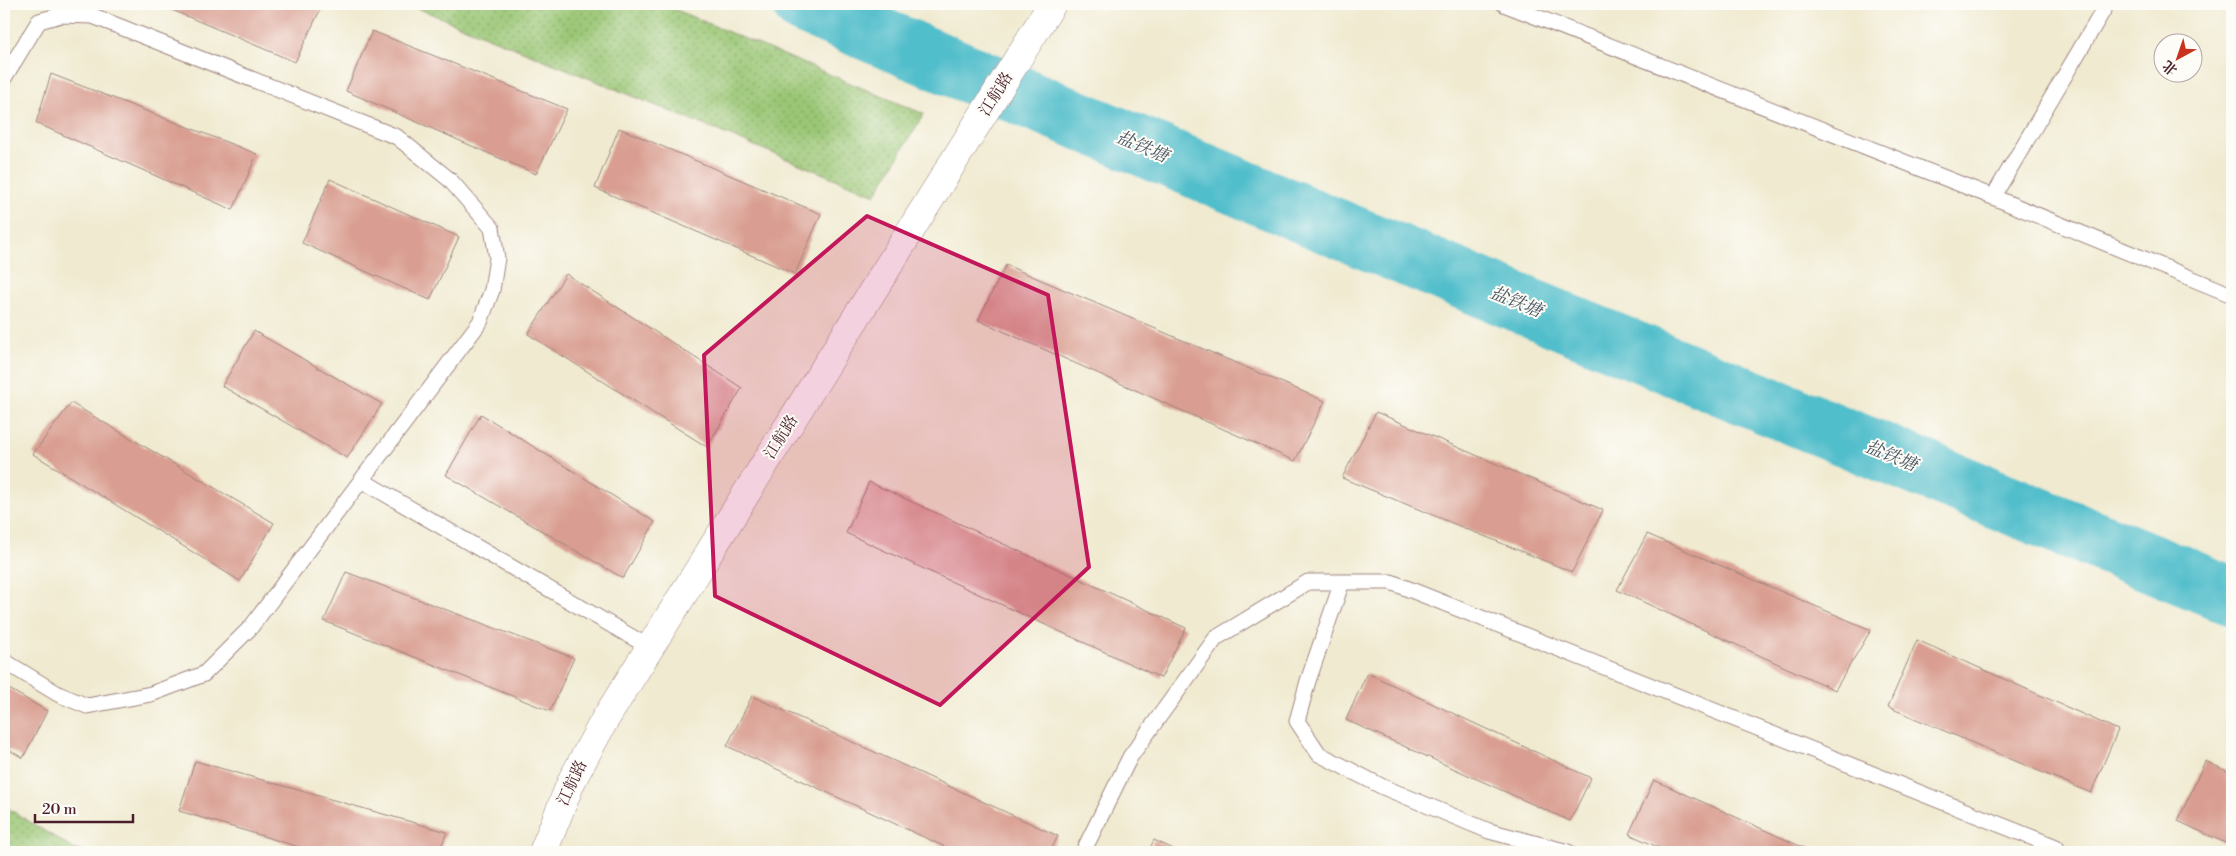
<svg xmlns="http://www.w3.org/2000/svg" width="2236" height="856" viewBox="0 0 2236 856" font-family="'Libre Bodoni','Noto Serif SC',serif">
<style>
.grass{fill:url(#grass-dots);stroke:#727250}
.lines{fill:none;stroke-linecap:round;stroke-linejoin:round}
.river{stroke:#51becb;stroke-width:59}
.building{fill:#d99e91}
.lane-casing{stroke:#9d847e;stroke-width:17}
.street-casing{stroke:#9d847e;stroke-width:29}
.lane{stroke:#fff;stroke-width:15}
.street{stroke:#fff;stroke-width:28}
.marked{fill:#c2185b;fill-opacity:0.2;stroke:#c2185b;stroke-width:4;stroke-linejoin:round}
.labels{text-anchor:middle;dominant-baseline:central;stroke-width:4;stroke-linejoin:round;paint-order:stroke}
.street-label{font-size:16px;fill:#4a1f2b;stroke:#fdfcf7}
.water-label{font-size:18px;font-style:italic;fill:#4c5763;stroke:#fdfcf7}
</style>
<defs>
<pattern id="grass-dots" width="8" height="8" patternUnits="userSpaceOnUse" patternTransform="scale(1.25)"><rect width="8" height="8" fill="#9ac674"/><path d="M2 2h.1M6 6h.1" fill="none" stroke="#80a05f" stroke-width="1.8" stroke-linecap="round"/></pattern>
</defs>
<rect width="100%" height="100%" fill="#fdfcf7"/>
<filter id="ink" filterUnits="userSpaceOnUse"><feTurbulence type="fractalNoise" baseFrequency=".02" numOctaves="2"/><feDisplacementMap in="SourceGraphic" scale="10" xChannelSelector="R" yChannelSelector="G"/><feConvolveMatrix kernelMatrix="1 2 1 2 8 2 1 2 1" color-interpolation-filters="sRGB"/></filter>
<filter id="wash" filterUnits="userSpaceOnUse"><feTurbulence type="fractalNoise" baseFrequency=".0096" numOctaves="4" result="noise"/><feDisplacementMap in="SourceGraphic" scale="20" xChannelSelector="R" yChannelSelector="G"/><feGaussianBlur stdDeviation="1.12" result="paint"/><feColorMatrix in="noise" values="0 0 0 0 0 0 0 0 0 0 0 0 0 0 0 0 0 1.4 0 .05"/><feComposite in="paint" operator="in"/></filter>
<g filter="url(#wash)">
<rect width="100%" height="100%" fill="#f0ead0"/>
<path class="grass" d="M407,4H662L924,114L875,195Z
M4,806L74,849L84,852H4Z"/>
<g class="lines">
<path class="river" d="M802,4L1312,218L2232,596"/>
</g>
<g id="blocks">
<path class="building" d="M158,4H323L295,62Z
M372,31L567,109L536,174L346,91Z
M51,74L257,154L233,210L36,123Z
M619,128L821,214L795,274L595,188Z
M330,179L459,237L430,300L302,243Z
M1006,265L1325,401L1295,461L978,320Z
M566,274L742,388L707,447L528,334Z
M254,331L382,404L347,458L222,386Z
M71,403L274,523L240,581L33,454Z
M1376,412L1603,510L1572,572L1342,478Z
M481,414L655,522L623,578L446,475Z
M869,482L1186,628L1161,678L846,533Z
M1647,534L1871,630L1835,690L1617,590Z
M346,572L574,658L550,711L324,621Z
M1917,640L2118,730L2091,793L1888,707Z
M1367,673L1591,778L1570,821L1346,720Z
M4,686L47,711L23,758L4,747Z
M752,696L1058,836L1050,852H956L727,746Z
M195,761L447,832L439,852H316L179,811Z
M2205,761L2232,773V846L2178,821Z
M1654,780L1813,852H1669L1629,834Z
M1154,840L1180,852H1148Z"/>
</g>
</g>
<g filter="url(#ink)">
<use href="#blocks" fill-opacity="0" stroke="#9d847e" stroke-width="1"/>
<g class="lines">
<g class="lane-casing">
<path id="lane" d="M1504,4L1993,197L2232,295
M4,78L39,21L61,15L93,16L397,137L450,180L492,228L497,258L492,290L480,322L251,627L204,674L151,694L87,706L58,694L4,661
M1993,197L2107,4
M363,481L649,647
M1342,582L1308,681L1297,721L1319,754L1383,787L1489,831L1568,852
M1083,852L1130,757L1216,638L1308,582H1391L2056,847L2059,852"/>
</g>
<g class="street-casing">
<path id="street" d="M543,852L572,780L604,721L1052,4"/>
</g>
<use href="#lane" class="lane"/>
<use href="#street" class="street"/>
</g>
</g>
<path class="marked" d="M867,216L1048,295L1089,567L940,705L715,596L704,355Z"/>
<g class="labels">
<g class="street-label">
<text transform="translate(996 94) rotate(-58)">江航路</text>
<text transform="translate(781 437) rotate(-58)">江航路</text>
<text transform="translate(572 783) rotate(-65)">江航路</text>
</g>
<g class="water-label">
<text transform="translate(1142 147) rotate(23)">盐铁塘</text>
<text transform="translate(1516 302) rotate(22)">盐铁塘</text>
<text transform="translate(1891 456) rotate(22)">盐铁塘</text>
</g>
</g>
<rect width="2236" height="856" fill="none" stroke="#fdfcf7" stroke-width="20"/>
<g transform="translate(2178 58) rotate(220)"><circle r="24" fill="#fdfcf7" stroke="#b5a4a5"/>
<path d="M0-4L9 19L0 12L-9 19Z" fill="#c8321e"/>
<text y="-8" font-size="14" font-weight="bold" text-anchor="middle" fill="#4a1f2b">北</text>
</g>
<path d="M35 814v8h98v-8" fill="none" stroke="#4a1f2b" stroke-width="2.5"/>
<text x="42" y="814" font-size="15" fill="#4a1f2b" stroke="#fdfcf7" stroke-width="4" paint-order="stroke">20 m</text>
</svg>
